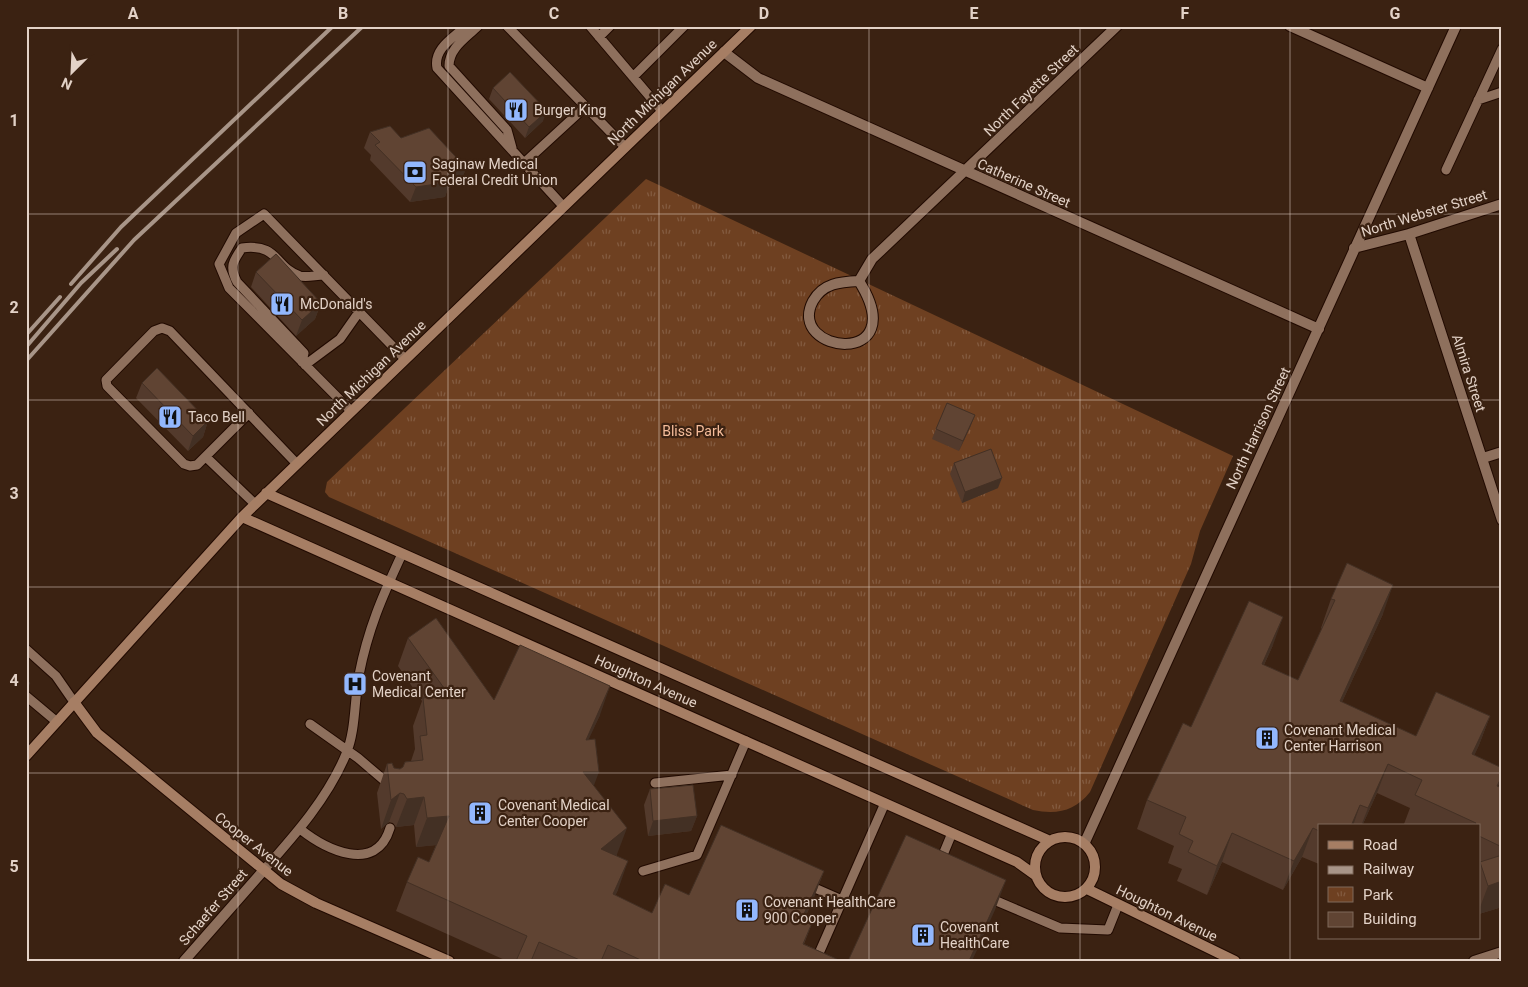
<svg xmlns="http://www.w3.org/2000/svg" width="1528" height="987" viewBox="0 0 1528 987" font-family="Roboto,sans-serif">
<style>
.park{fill:url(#park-tufts)}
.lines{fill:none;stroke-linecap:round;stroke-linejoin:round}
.lane-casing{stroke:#210a00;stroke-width:11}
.street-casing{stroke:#210a00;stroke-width:12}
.secondary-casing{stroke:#210a00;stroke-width:12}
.lane{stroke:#8e705d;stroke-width:9}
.street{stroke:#8e705d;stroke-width:10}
.secondary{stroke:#a67e64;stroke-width:10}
.rail{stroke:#a89588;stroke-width:4}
.wall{fill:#533a2c}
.shaded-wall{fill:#433024}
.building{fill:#604433;stroke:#433024}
.grid{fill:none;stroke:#e3d2c7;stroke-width:1;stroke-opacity:0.55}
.labels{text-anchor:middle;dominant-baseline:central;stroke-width:4.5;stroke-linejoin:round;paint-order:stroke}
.street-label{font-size:14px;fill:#e3d2c7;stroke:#3b2212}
.poi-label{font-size:14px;fill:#e3d2c7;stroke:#3b2212;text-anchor:start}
.park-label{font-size:14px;fill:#f6bd9b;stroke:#3b2212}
.neatline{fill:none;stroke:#e3d2c7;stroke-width:2}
.grid-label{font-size:16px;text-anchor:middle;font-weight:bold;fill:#e3d2c7}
</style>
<defs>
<pattern id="park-tufts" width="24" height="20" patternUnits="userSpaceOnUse" patternTransform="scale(1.25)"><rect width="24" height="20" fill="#6e4021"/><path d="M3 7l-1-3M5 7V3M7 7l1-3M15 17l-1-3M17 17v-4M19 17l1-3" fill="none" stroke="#835b40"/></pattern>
</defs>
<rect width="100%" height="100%" fill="#3b2212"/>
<path class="park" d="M646,179L1233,456L1200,531L1191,564L1090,792C1075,811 1057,815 1033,810L329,497L325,492L327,482Z"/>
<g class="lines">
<g class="lane-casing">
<path id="lane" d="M466,26C453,38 433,49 437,68L563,206
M478,26C466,38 449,48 449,66L507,130L512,148
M507,26L625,147
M590,26L662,111
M599,37L610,26
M633,77L684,26
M1478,100L1502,92
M524,163L585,107
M1446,170L1502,49
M302,362L304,353L237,282C229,267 233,261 242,248C279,243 275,268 300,276C307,278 316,275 324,275
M305,365L340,339L359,312
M351,411L229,288L219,264L236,233L264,214L405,359
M249,413L197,465L190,466L184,464L107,386L106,380L154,331L162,328L170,331L297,464
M206,457L255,504
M26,649L56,676L74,702
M26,696L57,722
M310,724L358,758L385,781L387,789
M655,783L732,775
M300,829C325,849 376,875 390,828
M940,862L952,833
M263,871C294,836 328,798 346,754C356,730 354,701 359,675C368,629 382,597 402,554
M643,871L697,855L746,741
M808,885L842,900
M987,897L1060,928L1108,930L1118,905
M820,951L885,803"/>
</g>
<g class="street-casing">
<path id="street" d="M1290,26L1428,88
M724,52L758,78L1319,329
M1409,234L1502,520
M1354,248L1409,234L1502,204
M859,281L872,259L1117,26
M859,281C914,369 785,354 813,301C823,283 840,282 859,281Z
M1483,458L1502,452
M1085,842L1456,26
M184,961L263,871
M1474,961L1502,952"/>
</g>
<g class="secondary-casing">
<path id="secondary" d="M266,493L1048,840
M242,517L1017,862L1035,875
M74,702L97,733L281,884L316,903L449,961
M26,756L242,517L751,26
M1035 867a30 30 0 1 1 60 0a30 30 0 1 1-60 0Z
M1087,889L1235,961"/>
</g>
<use href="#lane" class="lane"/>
<use href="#street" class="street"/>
<use href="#secondary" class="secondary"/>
<path class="rail" d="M71,284L121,227L333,26
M26,335L60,297
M26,347L81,283L117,249
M26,361L134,240L363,26"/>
</g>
<path class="wall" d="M493,88L543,121L525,138L489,99Z
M370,132L401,138L466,168L460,184L448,188L445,197L410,202L370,160L371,155L364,148Z
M256,272L321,303L315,319L296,336L251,287Z
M142,383L208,421L203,437L188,451L136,398Z
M971,425L959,451L932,439L936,429Z
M954,463L998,488L962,503L950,474Z
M1331,599L1383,614L1342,702L1416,736L1490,716L1479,745L1474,755L1502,768V777L1498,786L1502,788V907L1479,914V826H1408L1404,824L1410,808L1377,793L1362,826H1319V864L1302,857L1283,890L1222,862L1207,895L1177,881L1182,869L1168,863L1174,846L1137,829L1147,800L1191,727L1273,645L1264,665L1298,680L1322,628H1321Z
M408,638L494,700L600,715L588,739L593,786L617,856L618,890L615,895L652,913L689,895L824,871L813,900L804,920L812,923L804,944L841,961H507L396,911L407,882L429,862L436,845L416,847L414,825L396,827L393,823L389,822L381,829L377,793L387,764L394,768L400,769L403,768L405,762L411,761L415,749L413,726L422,701L398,666Z
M650,789L697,816L691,831L648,836L644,805Z"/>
<path class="shaded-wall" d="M547,111L543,121L525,138L529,127Z
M466,168L460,184L448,188L445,197L410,202L416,187Z
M321,303L315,319L296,336L302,320Z
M975,415L971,425L959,451L963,441Z
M208,421L203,437L188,451L193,436Z
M1002,478L998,488L962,503L965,492Z
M1393,585L1383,614L1329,730L1340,701Z
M1283,617L1273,645L1251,693L1262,664Z
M30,683L26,694V688Z
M610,686L600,715L575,769L586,740Z
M1490,716L1479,745L1462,783L1472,754Z
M1388,764L1377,793L1362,826H1361L1368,808Z
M583,772H599L588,801Z
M400,793L389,822L381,829L391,800Z
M424,797L414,825L396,827L407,799Z
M1360,805L1353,826H1351Z
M449,816L438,845L416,847L427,818Z
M697,816L691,831L648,836L653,821Z
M627,828L616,857L601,849Z
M1313,828L1302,857L1283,890L1294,861Z
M1232,833L1222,862L1207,895L1217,866Z
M628,861L618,890L603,923L613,894Z
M824,871L813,900L791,947L802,918Z
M1006,880L995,910L972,961H969Z
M1502,881V907L1479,914V910L1488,886Z"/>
<path class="building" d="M510,72L547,111L529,127L493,88Z
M390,126L401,138L429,128L466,168L447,175L450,182L416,187L375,145L380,142L370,132Z
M276,254L321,303L302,320L256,272Z
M157,368L208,421L193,436L142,383Z
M947,403L975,415L963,441L936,429Z
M991,449L1002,478L965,492L954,463Z
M1347,563L1393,585L1340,701L1416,736L1436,692L1490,716L1472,754L1502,768V776L1497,786L1502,788V847L1479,836V826H1474L1476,823L1415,795L1422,780L1388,764L1368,808L1360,805L1351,826H1319V831L1313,828L1294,861L1232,833L1217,866L1188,852L1193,841L1179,834L1186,817L1147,800L1183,723L1191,727L1249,601L1283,617L1262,664L1298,680L1335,600L1331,599Z
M436,618L494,700L520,645L610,686L586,740L595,739L599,772H583L627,828L601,849L628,861L613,894L652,913L665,884L689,895L721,825L824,871L802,918L812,923L803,944L841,961H643L608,945L601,961H582L539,942L531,961H516L527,936L407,882L418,857L429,862L449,816L427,818L424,797L407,799L404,794L400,793L391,800L387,764L392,763L394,768L400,769L403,767L405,762L423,760L420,736L427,735L423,698L449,695L408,638Z
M26,680L30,683L26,688Z
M693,785L697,816L653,821L650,789Z
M906,835L1006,880L969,961H848Z
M1502,855V881L1488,886L1480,862Z"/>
<path class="grid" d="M238,26V961M448,26V961M659,26V961M869,26V961M1080,26V961M1290,26V961M26,214H1502M26,400H1502M26,587H1502M26,773H1502"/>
<defs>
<g id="restaurant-square" transform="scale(1.25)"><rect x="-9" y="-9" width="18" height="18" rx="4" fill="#92b7fd" stroke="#3b2212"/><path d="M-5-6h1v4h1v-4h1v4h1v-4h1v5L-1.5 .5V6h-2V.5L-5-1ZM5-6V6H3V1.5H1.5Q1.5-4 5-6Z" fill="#111"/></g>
<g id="bank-square" transform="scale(1.25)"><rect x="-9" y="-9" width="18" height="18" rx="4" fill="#92b7fd" stroke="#3b2212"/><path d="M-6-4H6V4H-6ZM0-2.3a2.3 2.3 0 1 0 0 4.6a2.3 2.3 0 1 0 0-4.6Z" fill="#111"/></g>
<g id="hospital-square" transform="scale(1.25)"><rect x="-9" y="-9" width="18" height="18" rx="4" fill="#92b7fd" stroke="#3b2212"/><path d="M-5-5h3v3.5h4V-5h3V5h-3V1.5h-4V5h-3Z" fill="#111"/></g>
<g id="building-square" transform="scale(1.25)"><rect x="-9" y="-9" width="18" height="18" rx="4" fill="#92b7fd" stroke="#3b2212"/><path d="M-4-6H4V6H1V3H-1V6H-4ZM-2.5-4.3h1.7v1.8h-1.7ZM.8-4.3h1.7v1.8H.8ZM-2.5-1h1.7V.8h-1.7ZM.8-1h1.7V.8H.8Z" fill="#111"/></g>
</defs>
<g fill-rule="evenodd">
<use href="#restaurant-square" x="516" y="110"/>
<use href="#bank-square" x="415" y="172"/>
<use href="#restaurant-square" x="282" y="304"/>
<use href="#restaurant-square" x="170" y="417"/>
<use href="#hospital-square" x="355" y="684"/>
<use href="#building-square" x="1267" y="738"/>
<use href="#building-square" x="480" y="813"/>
<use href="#building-square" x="747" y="910"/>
<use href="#building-square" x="923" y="935"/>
</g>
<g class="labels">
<g class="street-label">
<text transform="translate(1031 90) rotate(-44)">North Fayette Street</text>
<text transform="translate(662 92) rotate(-44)">North Michigan Avenue</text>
<text transform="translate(1024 183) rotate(24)">Catherine Street</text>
<text transform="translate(1424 213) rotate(-17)">North Webster Street</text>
<text transform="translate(371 373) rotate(-44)">North Michigan Avenue</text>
<text transform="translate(1469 373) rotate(72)">Almira Street</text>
<text transform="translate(1258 428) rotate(-65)">North Harrison Street</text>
<text transform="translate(646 681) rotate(24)">Houghton Avenue</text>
<text transform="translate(254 844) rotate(38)">Cooper Avenue</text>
<text transform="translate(213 907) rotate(-49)">Schaefer Street</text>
<text transform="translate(1167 913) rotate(26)">Houghton Avenue</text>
</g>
<g class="poi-label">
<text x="534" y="110">Burger King</text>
<text x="432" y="164">Saginaw Medical<tspan x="432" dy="16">Federal Credit Union</tspan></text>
<text x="300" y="304">McDonald's</text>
<text x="188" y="417">Taco Bell</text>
<text x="372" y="676">Covenant<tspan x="372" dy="16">Medical Center</tspan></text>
<text x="1284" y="730">Covenant Medical<tspan x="1284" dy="16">Center Harrison</tspan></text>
<text x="498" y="805">Covenant Medical<tspan x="498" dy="16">Center Cooper</tspan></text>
<text x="764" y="902">Covenant HealthCare<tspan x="764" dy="16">900 Cooper</tspan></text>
<text x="940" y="927">Covenant<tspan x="940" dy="16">HealthCare</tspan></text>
</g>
<g class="park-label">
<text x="693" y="431">Bliss Park</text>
</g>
</g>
<rect width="1528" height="987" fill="none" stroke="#3b2212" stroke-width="55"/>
<rect x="1318" y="824" width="162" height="115" fill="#3b2212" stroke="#7e685a"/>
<rect x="1328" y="841" width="25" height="8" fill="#a67e64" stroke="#7e685a"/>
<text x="1363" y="850" font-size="15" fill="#e3d2c7">Road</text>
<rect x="1328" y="866" width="25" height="8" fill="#a89588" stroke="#7e685a"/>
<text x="1363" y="874" font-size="15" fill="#e3d2c7">Railway</text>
<rect x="1328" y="887" width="25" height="15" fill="url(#park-tufts)" stroke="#7e685a"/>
<text x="1363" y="900" font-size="15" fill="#e3d2c7">Park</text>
<rect x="1328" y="912" width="25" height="15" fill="#604433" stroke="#7e685a"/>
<text x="1363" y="924" font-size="15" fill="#e3d2c7">Building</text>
<g transform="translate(72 72) rotate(204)" stroke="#3b2212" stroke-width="4" paint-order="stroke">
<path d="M0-4L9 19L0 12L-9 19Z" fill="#e3d2c7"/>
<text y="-8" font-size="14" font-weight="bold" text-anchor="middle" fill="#e3d2c7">N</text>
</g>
<rect x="28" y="28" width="1472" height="932" class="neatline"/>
<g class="grid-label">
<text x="133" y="19">A</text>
<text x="343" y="19">B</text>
<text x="554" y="19">C</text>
<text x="764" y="19">D</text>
<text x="974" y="19">E</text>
<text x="1185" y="19">F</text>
<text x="1395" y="19">G</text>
<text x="14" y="126">1</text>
<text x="14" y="313">2</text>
<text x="14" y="499">3</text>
<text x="14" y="686">4</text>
<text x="14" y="872">5</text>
</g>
</svg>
